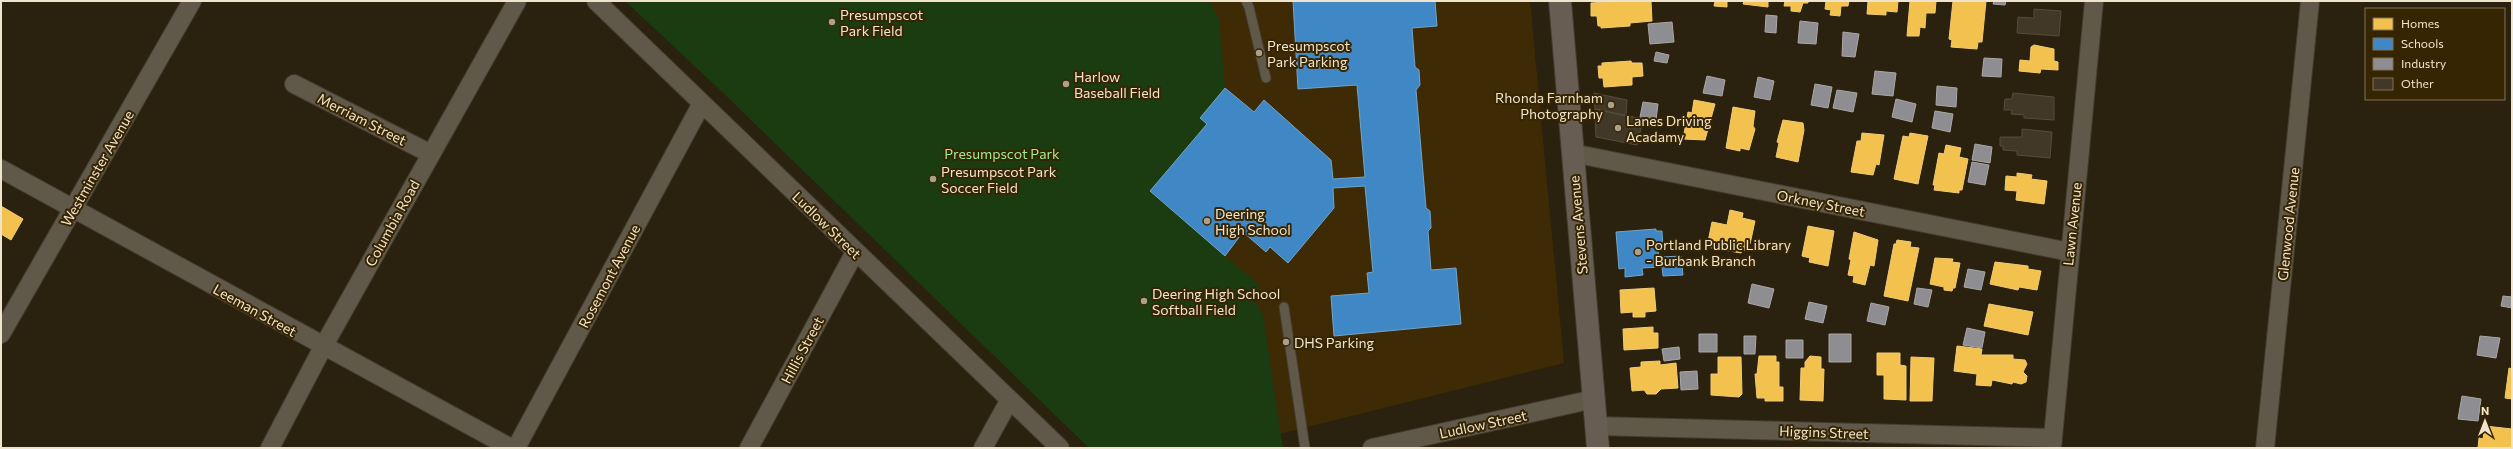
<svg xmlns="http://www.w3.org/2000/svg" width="2513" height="449" viewBox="0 0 2513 449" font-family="Commissioner,sans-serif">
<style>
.built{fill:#3e2b05}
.green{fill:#1a3c10}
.homes{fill:#f2c14e;stroke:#f2cc74}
.schools{fill:#3f88c5;stroke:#74a4c7}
.industry{fill:#8d8d92;stroke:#aba7a4}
.building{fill:#413827;stroke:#564d3d}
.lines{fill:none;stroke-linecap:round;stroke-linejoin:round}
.lane-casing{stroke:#433c2e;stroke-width:11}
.street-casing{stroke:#433c2e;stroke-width:20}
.secondary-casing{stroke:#433c2e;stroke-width:24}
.lane{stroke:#605848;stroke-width:9}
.street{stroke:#605848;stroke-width:18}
.secondary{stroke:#685d53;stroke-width:22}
.poi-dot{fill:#aba08a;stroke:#362503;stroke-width:1.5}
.labels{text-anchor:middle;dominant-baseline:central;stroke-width:4;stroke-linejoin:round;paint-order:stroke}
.poi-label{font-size:14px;fill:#f1e4cd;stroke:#362503;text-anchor:start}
.street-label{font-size:14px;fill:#f1e4cd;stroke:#362503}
.park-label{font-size:14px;fill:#9eef90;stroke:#362503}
</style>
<rect width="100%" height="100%" fill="#2a210f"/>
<path class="built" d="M631,1H1530L1564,363L1223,448Z"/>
<path class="green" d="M625,1H1209L1219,19L1225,88L1200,118L1207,124L1150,191L1260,286L1255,301L1263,315L1283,448H1089L719,89Z"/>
<path class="homes" d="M1621,1H1651L1652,21L1630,23V26L1601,28V26H1598L1597,16H1591V3Z
M1715,1H1730H1727V7L1714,6Z
M1744,1H1768V7L1743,4Z
M1785,1H1808V3H1803L1800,12L1791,11V6H1784Z
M1826,1H1849L1848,6H1841L1840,16L1830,15L1831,10L1825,9Z
M1868,1H1898L1897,12L1886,11V15L1867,14Z
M1910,1H1936L1935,13H1926L1925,28L1920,27L1919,36H1907Z
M1953,1H1986L1982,42H1978L1977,49L1951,47L1952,40L1949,39Z
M2034,45L2054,49V61L2058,62V70L2041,69L2040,73L2019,71L2020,60L2030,61L2031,47Z
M1631,61L1632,63H1642L1643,76L1632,77V85L1604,87L1603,78H1599L1598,66H1602V63Z
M1694,100L1715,104L1705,140L1683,139L1688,112L1692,113Z
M1733,107L1755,111L1753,126L1755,129L1749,150L1740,148V151L1726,148Z
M1783,120L1803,123L1804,130L1798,162L1776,157L1779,143L1777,142Z
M1862,133L1884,135L1879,165L1876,164L1873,175L1851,172L1857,141H1861Z
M1910,133L1928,136L1918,184L1894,179L1903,136L1909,137Z
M1946,145L1961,148L1959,157L1968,159L1962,190H1959V193L1934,190L1935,185H1933L1939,153L1944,154Z
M2017,173L2032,175L2031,179L2047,181L2044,204L2016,200L2017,191L2005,190L2006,176L2017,177Z
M1,206L23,219L11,240L1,234Z
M1730,210L1743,213L1742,218L1755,221L1750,244L1746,243L1745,250H1742L1741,253L1707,247L1712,222L1727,225Z
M1808,226L1834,231L1828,266L1809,262L1810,258L1802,256Z
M1854,232L1878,240L1874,266L1870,265L1865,285L1853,282L1854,276L1848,275L1851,260L1849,259Z
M1897,240L1911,242L1910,247L1919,248L1908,301L1884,296L1894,244H1896Z
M1935,258L1953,259L1952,262L1960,263L1955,288H1953L1952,291L1944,290V287L1930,284Z
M1995,262L2028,266V269L2041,271L2037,290L2019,287L2018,290L1990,284Z
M1654,288L1656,311L1645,312V317H1633V312L1621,313L1620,290Z
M1989,304L2033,312L2028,335L1984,326Z
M1653,327V333H1658V348L1624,350L1623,329Z
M1957,346L1982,349L1981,355H2013V359L2025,360L2027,364L2023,372L2027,376L2026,382L2021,384L2013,382L2012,384L1992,380L1991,386L1976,385L1977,374L1954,371Z
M1877,353H1900V365L1906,366V400L1884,399V375H1877Z
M1759,356H1776V362H1779V387H1783V401H1765V398H1757L1755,374H1757Z
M1810,356L1821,357V369H1824L1823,401L1800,400L1801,368H1805V362Z
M1718,357H1741L1742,394L1739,397L1711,395V374H1718Z
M1911,357L1934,358L1932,401H1910Z
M1660,361V365L1676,363L1678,388L1661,389L1656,394H1647L1644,390L1632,391L1630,368L1641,367V362Z
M2509,368L2512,369V399L2505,398Z
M2485,426L2512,429V448H2478L2479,438L2483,439Z"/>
<path class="schools" d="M1293,1H1435L1437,26L1412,28L1415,67L1419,70L1420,85L1416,90L1426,208L1430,211L1431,228L1428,231L1431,270L1456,268L1461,324L1334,336L1331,296L1369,293L1367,273L1373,272L1365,186L1333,188L1334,208L1288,263L1270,247L1266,252L1243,232L1225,256L1150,191L1207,124L1200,118L1225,88L1254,112L1264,100L1331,160L1333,179L1365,177L1357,85L1298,89Z
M1656,229V231H1662L1663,247H1658L1659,260H1662V257L1681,256L1683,275L1663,276L1662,267L1642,268L1643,275L1625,277V268L1619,269L1616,232Z"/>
<path class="industry" d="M1994,1H2006L2005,5L1993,4Z
M1766,15L1777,16L1776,33L1765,32Z
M1800,21L1818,23L1816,44L1798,43Z
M1672,22L1674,42L1650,44L1648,24Z
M1843,32L1859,34L1855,57L1842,56Z
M1656,52L1669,55L1667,63L1654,61Z
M1984,58L2002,59L2001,77L1982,76Z
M1875,71L1896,73L1893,96L1872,94Z
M1707,76L1725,80L1722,96L1703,93Z
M1758,77L1774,81L1770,100L1754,97Z
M1815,84L1832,87L1828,108L1811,105Z
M1937,86L1957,88L1956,107L1936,105Z
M1837,90L1857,93L1853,112L1833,108Z
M1896,99L1916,104L1912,122L1892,117Z
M1643,102L1658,104L1656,120L1640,117Z
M1935,111L1953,114L1950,132L1932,128Z
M1975,144L1992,147L1990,163L1972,160Z
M1972,162L1989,165L1985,185L1968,182Z
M1968,269L1985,272L1981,290L1964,287Z
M1752,284L1774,289L1769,308L1748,303Z
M1917,288L1932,290L1928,307L1914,304Z
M2503,296L2512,297V308L2501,306Z
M1809,302L1827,306L1823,323L1805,319Z
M1871,303L1889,307L1885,325L1867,321Z
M1967,328L1985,332L1982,348L1963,345Z
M1699,334H1717V352H1699Z
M1829,334H1851V362H1829Z
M1744,336H1756L1755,354H1744Z
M2480,336L2500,338L2496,358L2477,355Z
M1786,340H1803V358H1786Z
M1679,347L1680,359L1664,361L1662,349Z
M1697,371L1698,389L1681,390L1680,372Z
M2462,396L2481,399L2478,421L2458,419Z"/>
<path class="building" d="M2034,9L2061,11L2059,36L2017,33L2018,17L2034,18Z
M1594,93L1627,100L1626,116L1595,109Z
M2013,93L2054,97V120L2024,118V115L2011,114L2012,110H2004L2005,99H2012Z
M1595,109L1643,119L1637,145L1596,137Z
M2022,129L2052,132L2050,158L2017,155V151L2003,150V146H2000V137H2022Z"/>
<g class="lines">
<g class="lane-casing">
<path id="lane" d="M1246,1L1249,7L1266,78
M1284,307L1305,448"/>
</g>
<g class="street-casing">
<path id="street" d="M596,1L1060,448
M294,84L431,154
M1572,153L2070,252
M1,169L511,448
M1,334L192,1
M1596,426L2053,438
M270,448L323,347L517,1
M516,448L702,103
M749,448L855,252
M983,448L1009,401
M1372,448L1594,399
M2052,448L2094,1
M2265,448L2310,1"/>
</g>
<g class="secondary-casing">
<path id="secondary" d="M1560,1L1598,448"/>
</g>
<use href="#lane" class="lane"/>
<use href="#street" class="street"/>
<use href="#secondary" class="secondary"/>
</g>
<g class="poi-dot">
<circle cx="832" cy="22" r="4"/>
<circle cx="1259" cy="53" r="4"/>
<circle cx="1066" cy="84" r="4"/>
<circle cx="1611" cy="105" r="4"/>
<circle cx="1618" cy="128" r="4"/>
<circle cx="933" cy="179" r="4"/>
<circle cx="1207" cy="221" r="4"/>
<circle cx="1638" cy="252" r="4"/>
<circle cx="1144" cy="301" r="4"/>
<circle cx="1286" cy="342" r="4"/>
</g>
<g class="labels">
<g class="poi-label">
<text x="840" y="14">Presumpscot<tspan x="840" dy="16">Park Field</tspan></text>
<text x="1267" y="45">Presumpscot<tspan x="1267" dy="16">Park Parking</tspan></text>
<text x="1074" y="76">Harlow<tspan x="1074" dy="16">Baseball Field</tspan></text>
<text x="1603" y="97" text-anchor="end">Rhonda Farnham<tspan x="1603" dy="16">Photography</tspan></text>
<text x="1626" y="120">Lanes Driving<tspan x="1626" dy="16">Acadamy</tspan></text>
<text x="941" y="171">Presumpscot Park<tspan x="941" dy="16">Soccer Field</tspan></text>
<text x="1215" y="213">Deering<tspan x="1215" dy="16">High School</tspan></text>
<text x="1646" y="244">Portland Public Library<tspan x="1646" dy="16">- Burbank Branch</tspan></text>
<text x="1152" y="293">Deering High School<tspan x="1152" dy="16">Softball Field</tspan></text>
<text x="1294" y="342">DHS Parking</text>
</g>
<g class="street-label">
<text transform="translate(362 119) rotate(27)">Merriam Street</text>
<text transform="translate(97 168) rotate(-60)">Westminster Avenue</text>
<text transform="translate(1821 203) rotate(11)">Orkney Street</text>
<text transform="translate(392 223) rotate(-61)">Columbia Road</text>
<text transform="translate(2072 224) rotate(-84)">Lawn Avenue</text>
<text transform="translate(2288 224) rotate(-84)">Glenwood Avenue</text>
<text transform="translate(827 225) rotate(44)">Ludlow Street</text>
<text transform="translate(1578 225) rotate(-95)">Stevens Avenue</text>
<text transform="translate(609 276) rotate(-62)">Rosemont Avenue</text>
<text transform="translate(255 310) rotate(29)">Leeman Street</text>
<text transform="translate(802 350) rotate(-62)">Hillis Street</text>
<text transform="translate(1483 424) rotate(-12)">Ludlow Street</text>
<text transform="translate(1824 432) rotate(2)">Higgins Street</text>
</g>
<g class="park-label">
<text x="1002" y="153">Presumpscot Park</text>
</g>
</g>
<rect width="2513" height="449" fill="none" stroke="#f1e4cd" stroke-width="4"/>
<rect x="2365" y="8" width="140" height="92" fill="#362503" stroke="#817154"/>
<rect x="2373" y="18" width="20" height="12" fill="#f2c14e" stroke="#817154"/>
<text x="2401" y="28" font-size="12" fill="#f1e4cd">Homes</text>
<rect x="2373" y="38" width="20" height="12" fill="#3f88c5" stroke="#817154"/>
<text x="2401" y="48" font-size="12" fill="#f1e4cd">Schools</text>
<rect x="2373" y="58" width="20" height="12" fill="#8d8d92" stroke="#817154"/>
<text x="2401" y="68" font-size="12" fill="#f1e4cd">Industry</text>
<rect x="2373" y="78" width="20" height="12" fill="#413827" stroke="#817154"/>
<text x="2401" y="88" font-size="12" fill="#f1e4cd">Other</text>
<g transform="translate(2485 421)" stroke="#362503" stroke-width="3" paint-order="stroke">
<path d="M0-3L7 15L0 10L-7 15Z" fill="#f1e4cd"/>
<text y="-6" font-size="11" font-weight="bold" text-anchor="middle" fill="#f1e4cd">N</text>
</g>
</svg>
